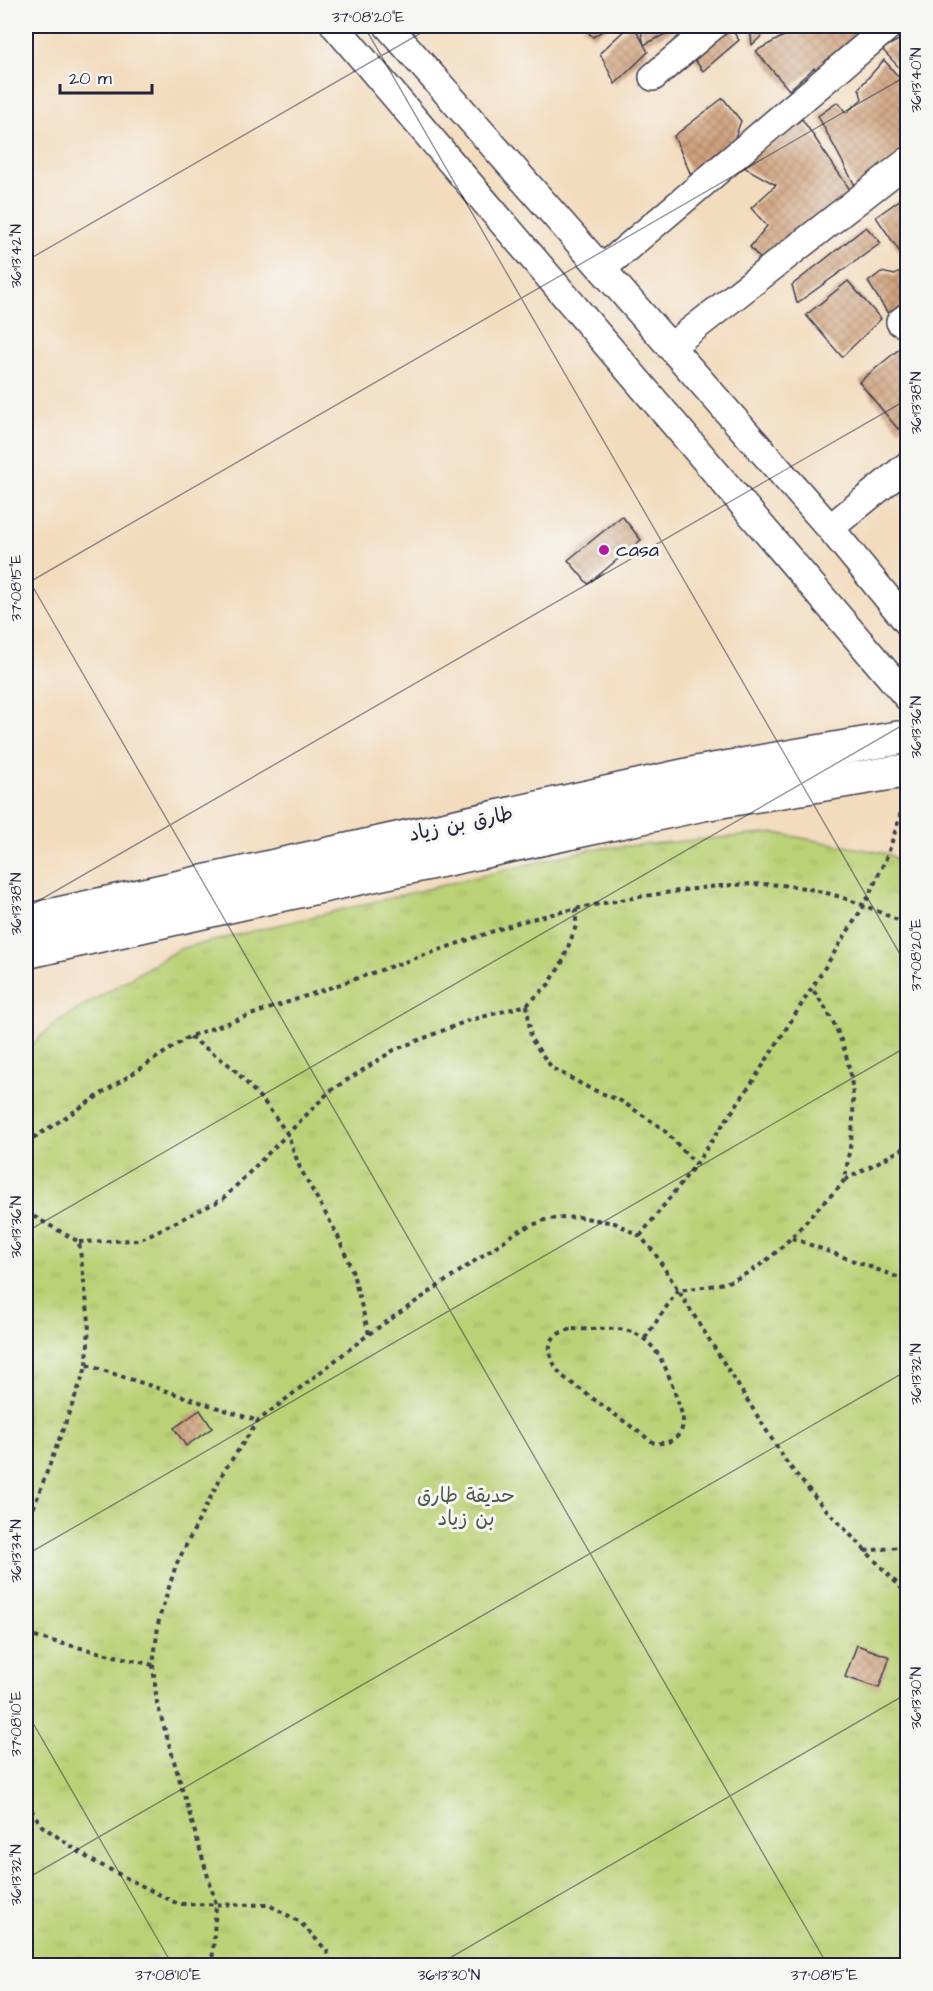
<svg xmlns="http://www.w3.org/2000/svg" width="933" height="1991" viewBox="0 0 933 1991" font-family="'Architects Daughter','Playpen Sans Arabic',sans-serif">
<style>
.park{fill:url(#park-tufts);stroke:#6e7a58;stroke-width:1.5}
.building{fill:url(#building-cross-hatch)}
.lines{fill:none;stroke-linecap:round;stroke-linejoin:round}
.street-casing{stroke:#413e4f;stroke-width:30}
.secondary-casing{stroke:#413e4f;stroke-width:36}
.path{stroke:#413e4f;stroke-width:4;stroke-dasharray:4.5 4.5;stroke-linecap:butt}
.street{stroke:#fff;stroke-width:27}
.secondary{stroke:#fff;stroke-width:33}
.ticks{fill:none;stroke:#22223b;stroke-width:1.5;stroke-opacity:0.45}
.poi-dot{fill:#b5179e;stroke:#f6f6f2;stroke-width:2}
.labels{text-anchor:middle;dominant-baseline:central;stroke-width:6;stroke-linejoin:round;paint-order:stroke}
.poi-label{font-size:20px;fill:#22223b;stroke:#f6f6f2;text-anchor:start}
.street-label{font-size:20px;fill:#22223b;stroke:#f6f6f2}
.park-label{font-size:20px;fill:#50574c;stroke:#f6f6f2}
.neatline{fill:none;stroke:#22223b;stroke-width:2}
.ticks-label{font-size:15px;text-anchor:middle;fill:#22223b}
</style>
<defs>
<pattern id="park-tufts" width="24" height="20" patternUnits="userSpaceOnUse" patternTransform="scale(1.5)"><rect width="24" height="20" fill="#bad175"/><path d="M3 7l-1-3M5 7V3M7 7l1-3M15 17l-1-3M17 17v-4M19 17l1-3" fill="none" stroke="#a0b366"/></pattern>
<pattern id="building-cross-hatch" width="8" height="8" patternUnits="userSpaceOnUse" patternTransform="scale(1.5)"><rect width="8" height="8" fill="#d1a37e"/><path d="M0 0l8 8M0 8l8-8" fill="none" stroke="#a98468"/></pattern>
</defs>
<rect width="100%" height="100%" fill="#f6f6f2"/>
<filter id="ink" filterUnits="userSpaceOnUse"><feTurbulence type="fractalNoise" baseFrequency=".0167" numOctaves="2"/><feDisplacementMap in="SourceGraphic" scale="12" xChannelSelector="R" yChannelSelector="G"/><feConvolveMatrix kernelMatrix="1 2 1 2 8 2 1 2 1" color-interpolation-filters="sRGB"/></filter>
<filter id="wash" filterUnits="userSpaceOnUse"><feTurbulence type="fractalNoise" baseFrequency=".008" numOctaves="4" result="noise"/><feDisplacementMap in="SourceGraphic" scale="24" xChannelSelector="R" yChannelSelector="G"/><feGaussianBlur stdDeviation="1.35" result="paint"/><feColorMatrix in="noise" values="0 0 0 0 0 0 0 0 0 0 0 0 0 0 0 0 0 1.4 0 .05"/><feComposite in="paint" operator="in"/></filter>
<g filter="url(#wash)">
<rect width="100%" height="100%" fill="#f3dcbe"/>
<path class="park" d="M775,833L888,854L907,866V1965H26V1050L58,1021L179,949L592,849Z"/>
<g id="blocks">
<path class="building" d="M582,26H610L593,37Z
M629,26H634L648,52L615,84L600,53Z
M640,26H681L644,45Z
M750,26H772L752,45Z
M799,26H874L822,71L814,68L789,90L756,51L791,32Z
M732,30L739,40L703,71L692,56Z
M906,36L908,40V71L905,74L882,49Z
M884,60L908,88V151L858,191L818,116L838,102L846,113L862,99L859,88Z
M723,98L741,121L731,148L691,175L674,136Z
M802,119L857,200L762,261L750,247L767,226L751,208L776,185L740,165Z
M908,194V264L876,217Z
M866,227L881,243L797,303L792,285Z
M908,265V308L892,320L868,282L881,272L895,275Z
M848,281L881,319L842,357L806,315Z
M903,346L908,356V426L898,429L859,382Z
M622,516L641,540L588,584L568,560Z
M200,1410L212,1428L186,1446L174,1428Z
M857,1645L890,1657L879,1688L845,1677Z"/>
</g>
</g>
<g filter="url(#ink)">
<use href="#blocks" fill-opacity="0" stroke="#413e4f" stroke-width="1.5"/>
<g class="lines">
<g class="street-casing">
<path id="street" d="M335,26L908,698
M388,26L830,528L908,623
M653,77L713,26
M602,269L889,26
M900,322L908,316
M670,347L908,161
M830,528L908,465"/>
</g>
<g class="secondary-casing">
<path id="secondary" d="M26,921L696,773L898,738
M26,952L243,903L703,804L898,772"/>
</g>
<path class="path" d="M527,1005L531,1039L552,1068L589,1088L621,1101L662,1128L696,1164
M190,1037L232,1067L265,1103L287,1133L300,1168L337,1234L352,1270L369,1334
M26,1143L190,1036L520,922C570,909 621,899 672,892C720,885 771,879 818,891C850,898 878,911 908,925
M845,1180L908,1146
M26,1212L79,1242L89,1321L87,1365L26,1528
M640,1236L696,1164L755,1078L865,904L888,854L904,803
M792,1238L908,1281
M79,1242L139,1240L223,1199L330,1091L394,1050L467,1021L527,1005L549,984L562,963L576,926V908
M573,1329C589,1330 609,1327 625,1330C661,1338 670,1380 681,1411C688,1432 675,1445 654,1443L562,1376C546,1356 542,1334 573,1329Z
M645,1338L678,1290C694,1288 711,1287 727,1282C765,1270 794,1235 819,1207C826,1199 839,1190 844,1180C847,1173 847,1161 849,1153C860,1093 850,1038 812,989
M87,1365L258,1421
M865,1551L908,1546
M26,1635L153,1665
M26,1802L42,1826L91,1860L178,1904L269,1905L300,1922L327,1951L331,1966
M212,1966L216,1904L157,1703L153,1665L159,1619L176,1565L224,1471L258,1421L369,1334L518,1231L547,1219L579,1217L615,1223L640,1236L654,1252L787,1463L819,1502L908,1595"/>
<use href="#street" class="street"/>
<use href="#secondary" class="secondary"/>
</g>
</g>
<path class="ticks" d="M364,26L908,968M26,261L433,26M26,575L828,1966M26,584L908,75M26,908L908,399M26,1232L908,722M26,1555L908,1046M26,1711L173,1966M26,1879L908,1370M436,1966L908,1693"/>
<circle class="poi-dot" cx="604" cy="550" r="6"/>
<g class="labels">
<g class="poi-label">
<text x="616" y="550">casa</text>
</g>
<g class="street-label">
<text transform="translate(461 824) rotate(-12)">طارق بن زياد</text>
</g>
<g class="park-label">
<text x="466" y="1496">حديقة طارق<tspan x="466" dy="23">بن زياد</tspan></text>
</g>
</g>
<rect width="933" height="1991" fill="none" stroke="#f6f6f2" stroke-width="66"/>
<path d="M60 84v9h92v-9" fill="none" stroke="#22223b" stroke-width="3"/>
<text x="69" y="84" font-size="18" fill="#22223b" stroke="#f6f6f2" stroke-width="4.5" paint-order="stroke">20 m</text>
<rect x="33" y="33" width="867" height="1925" class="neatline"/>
<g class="ticks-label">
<text x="368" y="22">37°08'20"E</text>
<text transform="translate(916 80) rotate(-90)" y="5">36°13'40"N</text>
<text transform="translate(16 256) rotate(-90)" y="5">36°13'42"N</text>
<text transform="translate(916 403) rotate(-90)" y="5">36°13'38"N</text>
<text transform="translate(16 588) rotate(-90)" y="5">37°08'15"E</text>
<text transform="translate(916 727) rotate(-90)" y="5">36°13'36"N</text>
<text transform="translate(16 904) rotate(-90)" y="5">36°13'38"N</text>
<text transform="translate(916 955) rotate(-90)" y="5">37°08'20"E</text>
<text transform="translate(16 1227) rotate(-90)" y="5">36°13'36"N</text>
<text transform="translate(916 1374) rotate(-90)" y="5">36°13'32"N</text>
<text transform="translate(16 1551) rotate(-90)" y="5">36°13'34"N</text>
<text transform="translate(916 1698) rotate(-90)" y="5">36°13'30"N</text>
<text transform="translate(16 1724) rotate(-90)" y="5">37°08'10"E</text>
<text transform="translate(16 1875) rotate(-90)" y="5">36°13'32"N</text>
<text x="168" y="1980">37°08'10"E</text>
<text x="449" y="1980">36°13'30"N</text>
<text x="824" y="1980">37°08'15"E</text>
</g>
</svg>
